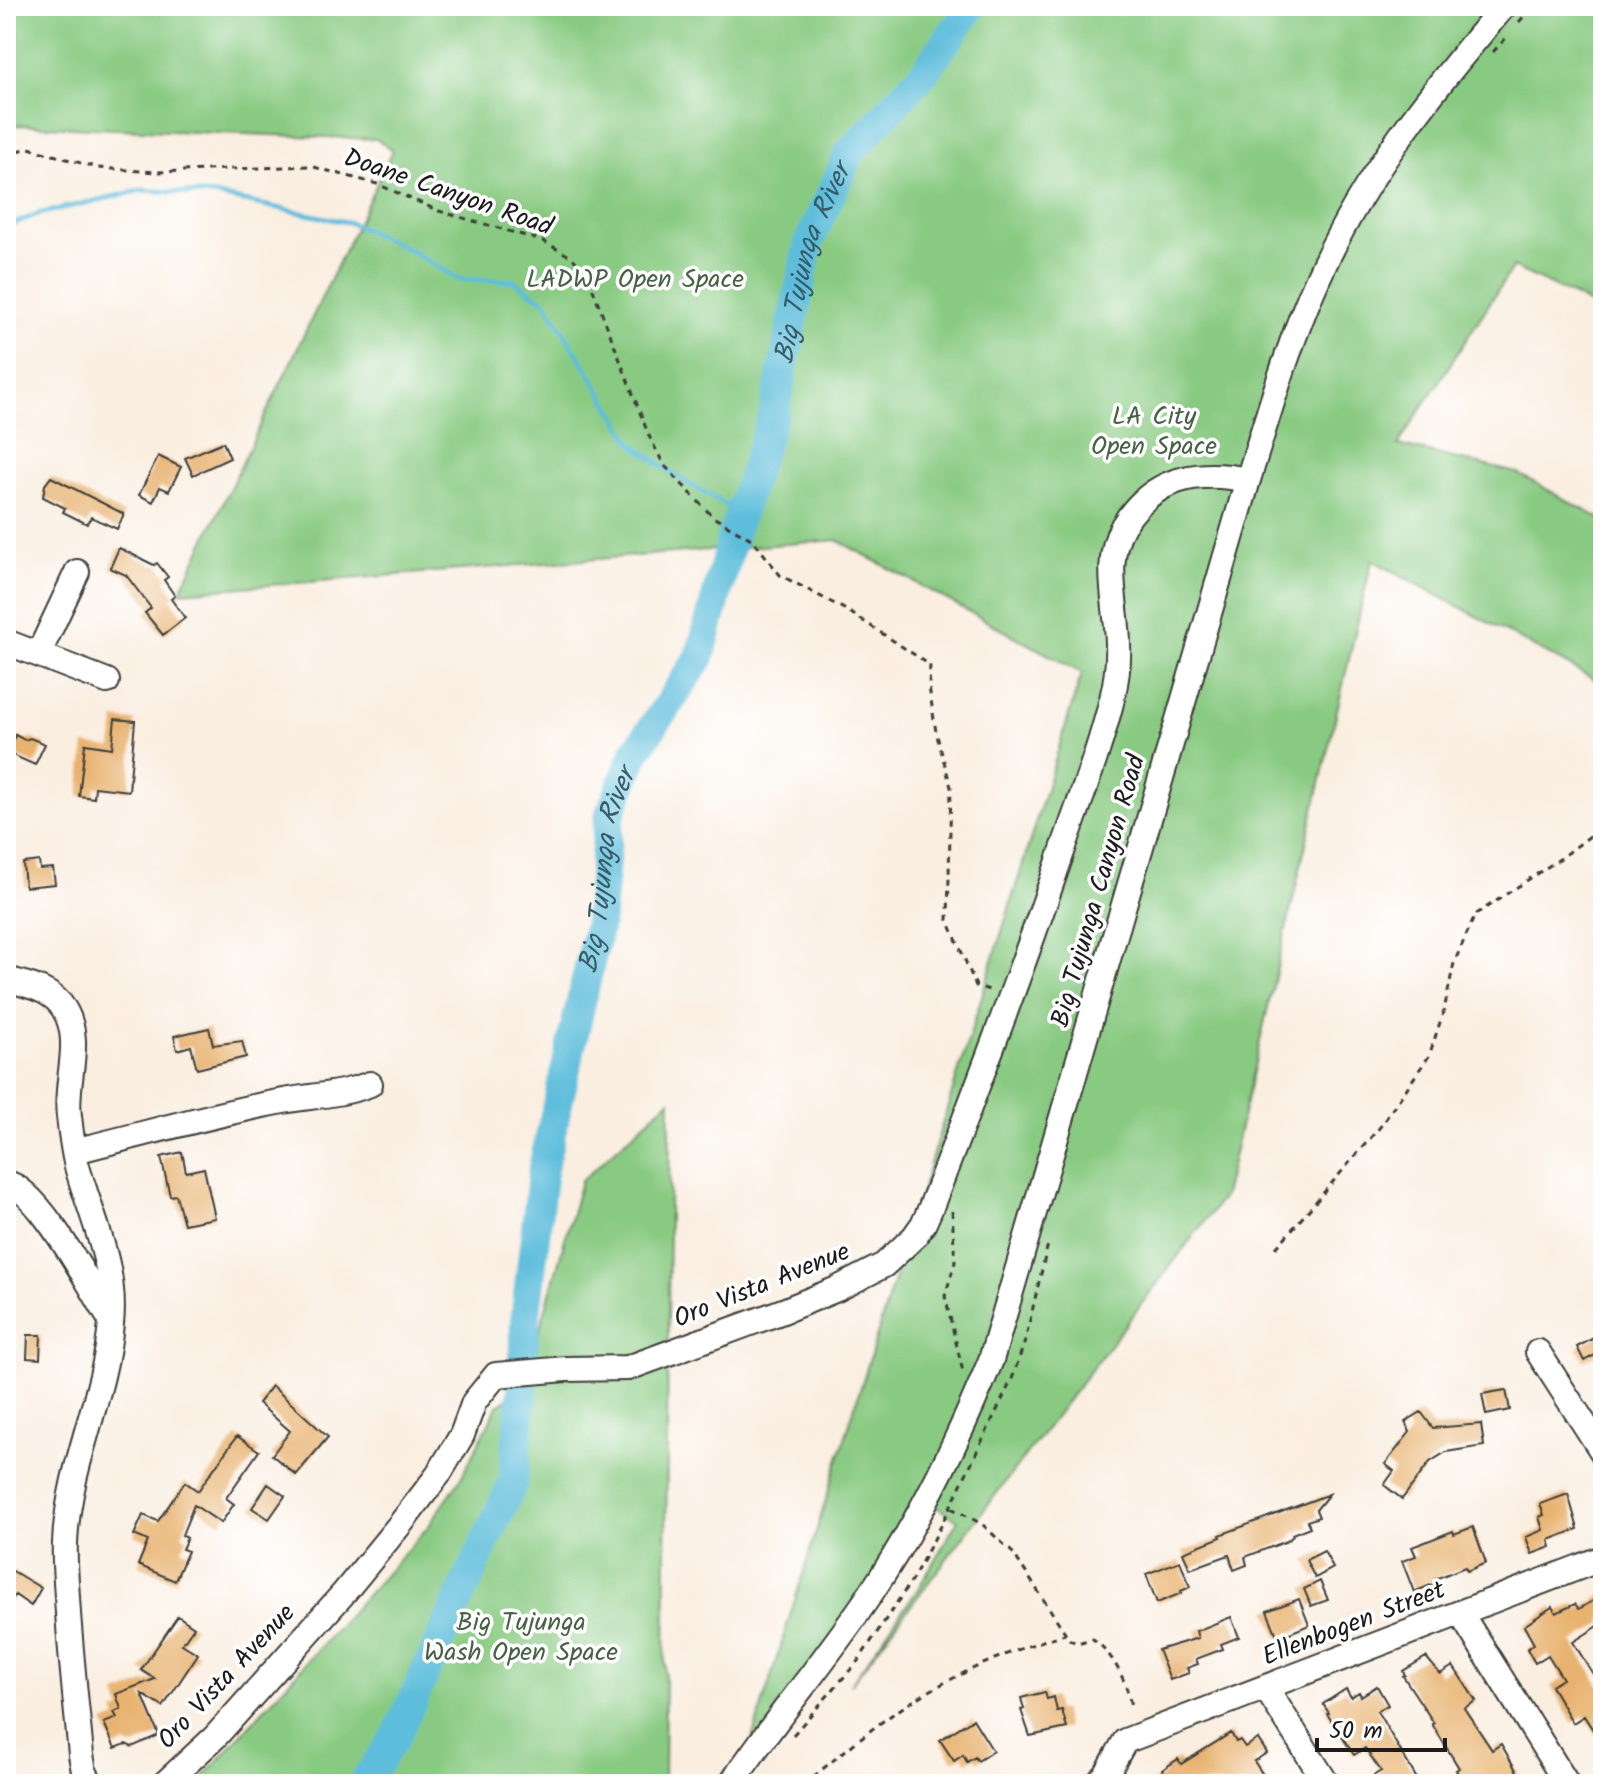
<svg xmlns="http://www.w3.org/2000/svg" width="1609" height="1790" viewBox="0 0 1609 1790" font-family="Kalam,sans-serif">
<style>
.green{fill:#89ca82;stroke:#52734f;stroke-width:2}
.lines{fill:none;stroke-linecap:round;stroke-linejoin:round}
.stream{stroke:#5dbddb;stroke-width:5}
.river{stroke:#5dbddb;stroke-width:30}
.building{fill:#e8b270}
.minor-casing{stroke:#3d3c39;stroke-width:28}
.path{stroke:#3d3c39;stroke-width:3;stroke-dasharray:6 6;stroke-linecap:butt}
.minor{stroke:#fff;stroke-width:24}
.labels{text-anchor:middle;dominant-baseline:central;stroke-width:7;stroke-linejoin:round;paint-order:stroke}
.street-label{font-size:26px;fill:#1c1c1c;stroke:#fff}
.park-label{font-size:26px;fill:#486245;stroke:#fff}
.water-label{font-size:28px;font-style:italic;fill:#365c68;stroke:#fff}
</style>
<rect width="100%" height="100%" fill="#fff"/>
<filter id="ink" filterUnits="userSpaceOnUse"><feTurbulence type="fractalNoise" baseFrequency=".0125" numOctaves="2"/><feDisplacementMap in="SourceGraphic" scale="16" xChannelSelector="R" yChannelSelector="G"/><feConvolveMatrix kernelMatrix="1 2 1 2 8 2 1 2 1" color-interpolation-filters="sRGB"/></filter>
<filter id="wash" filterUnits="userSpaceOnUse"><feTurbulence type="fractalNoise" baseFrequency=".006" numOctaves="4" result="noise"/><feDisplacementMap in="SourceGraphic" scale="32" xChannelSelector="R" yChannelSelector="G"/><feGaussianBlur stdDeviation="1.8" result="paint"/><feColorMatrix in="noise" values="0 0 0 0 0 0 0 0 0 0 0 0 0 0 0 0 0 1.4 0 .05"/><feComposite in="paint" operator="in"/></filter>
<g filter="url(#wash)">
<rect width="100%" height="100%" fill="#faeee0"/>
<path class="green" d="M6,6H1603V310L1513,267L1398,445L1517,473L1603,520V684L1372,560L1224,1196L850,1685L919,1587L958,1520L929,1503L742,1771L1082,673L837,540L180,592L393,150L376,139L16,125L6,129Z
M670,1100L664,1784H197L428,1527L461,1478L497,1407L520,1388L535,1384L531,1362L581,1181Z"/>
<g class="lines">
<path class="stream" d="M6,227L38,214L142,190L214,195L351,223L406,248L458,279L514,281L545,301L633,444L674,475L740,513"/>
<path class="river" id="s1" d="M363,1784L396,1736L513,1482L522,1395L525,1322L543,1168L599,924L609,817L635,753L700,657L734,531L774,413L809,241L850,152L923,74L972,6"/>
</g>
<g id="blocks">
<path class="building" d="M223,442L230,458L193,475L185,458Z
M158,456L181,467L169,491L160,487L153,502L139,495Z
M51,477L124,514L117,529L91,517L87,524L63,512L65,508L43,497L45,485Z
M119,548L154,565L157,563L168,577L164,580L175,596L171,599L185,618L163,635L145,613L151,608L126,575L110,568Z
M115,719L135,721L129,791L95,787L94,798L79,796L85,744L112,748Z
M15,735L25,740L30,738L45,744L35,765L8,753Z
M39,861L40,869L53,868L55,884L25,887L23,863Z
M209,1028L213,1045L242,1041L246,1057L197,1069L191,1046L177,1050L174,1036Z
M182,1152L186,1172L204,1168L215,1218L184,1224L176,1195L170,1196L161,1157Z
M1603,1333V1351L1584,1361L1577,1347Z
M28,1335H41L40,1359L27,1358Z
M272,1386L328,1437L296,1475L272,1455L290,1431L258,1403Z
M1506,1390L1510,1410L1486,1415L1482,1394Z
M1421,1412L1433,1428L1481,1424L1484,1446L1446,1452L1430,1462L1402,1499L1384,1485L1394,1471L1385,1464L1410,1432L1405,1422Z
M237,1436L259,1451L226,1498L234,1504L221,1523L194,1505L182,1535L187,1538L182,1549L188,1551L175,1581L138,1565L148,1541L134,1535L143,1515L158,1521L185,1482L198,1491Z
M268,1484L285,1496L269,1519L252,1508Z
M1329,1494L1316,1510L1319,1517L1307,1521L1310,1527L1292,1534L1293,1536L1287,1541L1245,1557L1247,1565L1234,1570L1229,1555L1190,1569L1183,1552L1221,1537L1220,1535Z
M1568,1494L1578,1529L1549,1540L1551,1547L1532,1554L1526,1537L1543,1530L1539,1517L1544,1515L1540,1504Z
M1473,1527L1486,1563L1467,1571L1465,1567L1435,1579L1436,1583L1414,1592L1402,1561L1416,1556L1412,1547L1453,1531L1454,1534Z
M1324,1551L1333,1568L1315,1578L1306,1560Z
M1180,1561L1190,1587L1181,1591L1182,1593L1157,1603L1146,1574Z
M6,1567L41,1588L31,1606L15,1595L6,1608Z
M1320,1581L1328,1600L1311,1606L1304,1589Z
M1603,1595V1623L1573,1642L1603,1690V1746L1584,1716L1573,1723L1551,1686L1563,1679L1548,1655L1535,1663L1527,1649L1534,1644L1524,1626L1552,1607L1556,1613L1575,1604L1579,1609Z
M1299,1599L1309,1625L1278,1638L1267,1611Z
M178,1616L194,1627L182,1644L198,1654L163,1707L142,1694L159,1735L132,1747L126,1744L115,1748L104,1723L117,1718L114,1712L121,1709L116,1694L155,1679L141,1670Z
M1231,1617L1239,1637L1221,1644L1223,1649L1196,1659L1198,1664L1187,1668L1189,1673L1170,1680L1158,1650L1198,1638L1196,1631Z
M1426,1657L1440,1674L1453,1666L1476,1701L1464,1708L1492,1750L1501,1744L1524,1784H1464L1456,1770L1459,1768L1432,1724L1434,1723L1403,1676L1405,1675L1403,1671Z
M1377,1686L1388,1705L1377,1711L1420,1784H1360L1381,1771L1365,1748L1354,1755L1327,1714L1329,1713L1323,1704L1346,1689L1351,1697L1359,1692L1361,1696Z
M1045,1692L1047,1699L1054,1697L1057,1711L1062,1710L1067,1728L1030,1736L1021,1710L1024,1709L1021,1698Z
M973,1719L993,1751L978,1761L975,1757L967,1762L963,1755L954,1761L940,1740Z
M1231,1733L1236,1742L1240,1740L1245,1747L1258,1739L1267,1753L1254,1761L1269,1784H1150L1165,1774L1162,1770L1178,1759L1181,1764Z"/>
</g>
</g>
<g filter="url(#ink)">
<use href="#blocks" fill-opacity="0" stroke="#3d3c39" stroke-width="2"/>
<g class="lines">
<g class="minor-casing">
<path id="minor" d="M6,642L107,681
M39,653L77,572
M6,979C27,985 52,989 64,1009C84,1041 64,1082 69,1116C71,1134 73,1153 78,1170C93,1221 117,1269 111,1324C104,1399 68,1466 65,1543C64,1561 66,1579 67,1597C70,1650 76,1702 81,1755L84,1771L91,1784
M74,1151C141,1135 206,1116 273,1103C305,1096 340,1096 370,1084
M6,1183C38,1187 92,1290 110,1319
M1538,1352L1603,1453
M1461,1614L1567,1784
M1266,1688L1327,1784
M164,1784L215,1737L343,1594L402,1522L438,1475L462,1435L474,1402L496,1375L566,1369L628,1368L783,1311L837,1289L884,1265L914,1237L924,1223L931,1207C976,1090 1021,973 1061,855C1079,803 1099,752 1112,699C1116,682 1119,663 1118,645C1118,607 1102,562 1123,526C1152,478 1196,469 1248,480
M731,1784C775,1719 827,1659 871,1593C920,1520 958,1441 991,1360L1248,480C1269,412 1289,342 1318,278C1363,177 1433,89 1504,6
M1097,1784L1106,1775L1125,1741L1603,1558"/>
</g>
<path class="path" d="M1519,22L1533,6
M1493,52L1507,37
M6,154L29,148L98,168L156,172L310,166L377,184L439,211L543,241L573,258L589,279L649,436L664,465L713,517L753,540L780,575L848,611L930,665L929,687L936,732L951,787L948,920L976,986L993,991
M952,1211L955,1262L945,1296L963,1372
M1276,1248L1380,1127L1429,1056L1444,1010L1454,963L1475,915L1564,856L1603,826
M951,1508L982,1524L1013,1553L1070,1640L1077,1643L1093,1639C1113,1653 1129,1685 1131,1709
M793,1735L858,1661L912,1580L941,1526L1012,1379L1025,1341L1048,1244
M804,1784C836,1759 868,1730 902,1708C952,1675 1008,1651 1065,1634"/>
<use href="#minor" class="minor"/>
</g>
</g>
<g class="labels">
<g class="street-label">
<text transform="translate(448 193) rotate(19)">Doane Canyon Road</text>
<text transform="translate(1099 891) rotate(-74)">Big Tujunga Canyon Road</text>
<text transform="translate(762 1286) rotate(-22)">Oro Vista Avenue</text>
<text transform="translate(1354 1624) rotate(-21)">Ellenbogen Street</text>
<text transform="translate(227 1677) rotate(-47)">Oro Vista Avenue</text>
</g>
<g class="park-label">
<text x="635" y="280">LADWP Open Space</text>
<text x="1154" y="417">LA City<tspan x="1154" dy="30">Open Space</tspan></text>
<text x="521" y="1623">Big Tujunga<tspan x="521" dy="30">Wash Open Space</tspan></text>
</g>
<g class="water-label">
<text stroke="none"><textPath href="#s1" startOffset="1606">Big Tujunga River</textPath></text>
<text stroke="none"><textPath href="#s1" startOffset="958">Big Tujunga River</textPath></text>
</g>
</g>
<rect width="1609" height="1790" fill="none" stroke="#fff" stroke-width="32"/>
<path d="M1317 1738v12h128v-12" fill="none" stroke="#1c1c1c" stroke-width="4"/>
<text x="1329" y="1738" font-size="24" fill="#1c1c1c" stroke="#ffffff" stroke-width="6" paint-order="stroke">50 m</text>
</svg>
